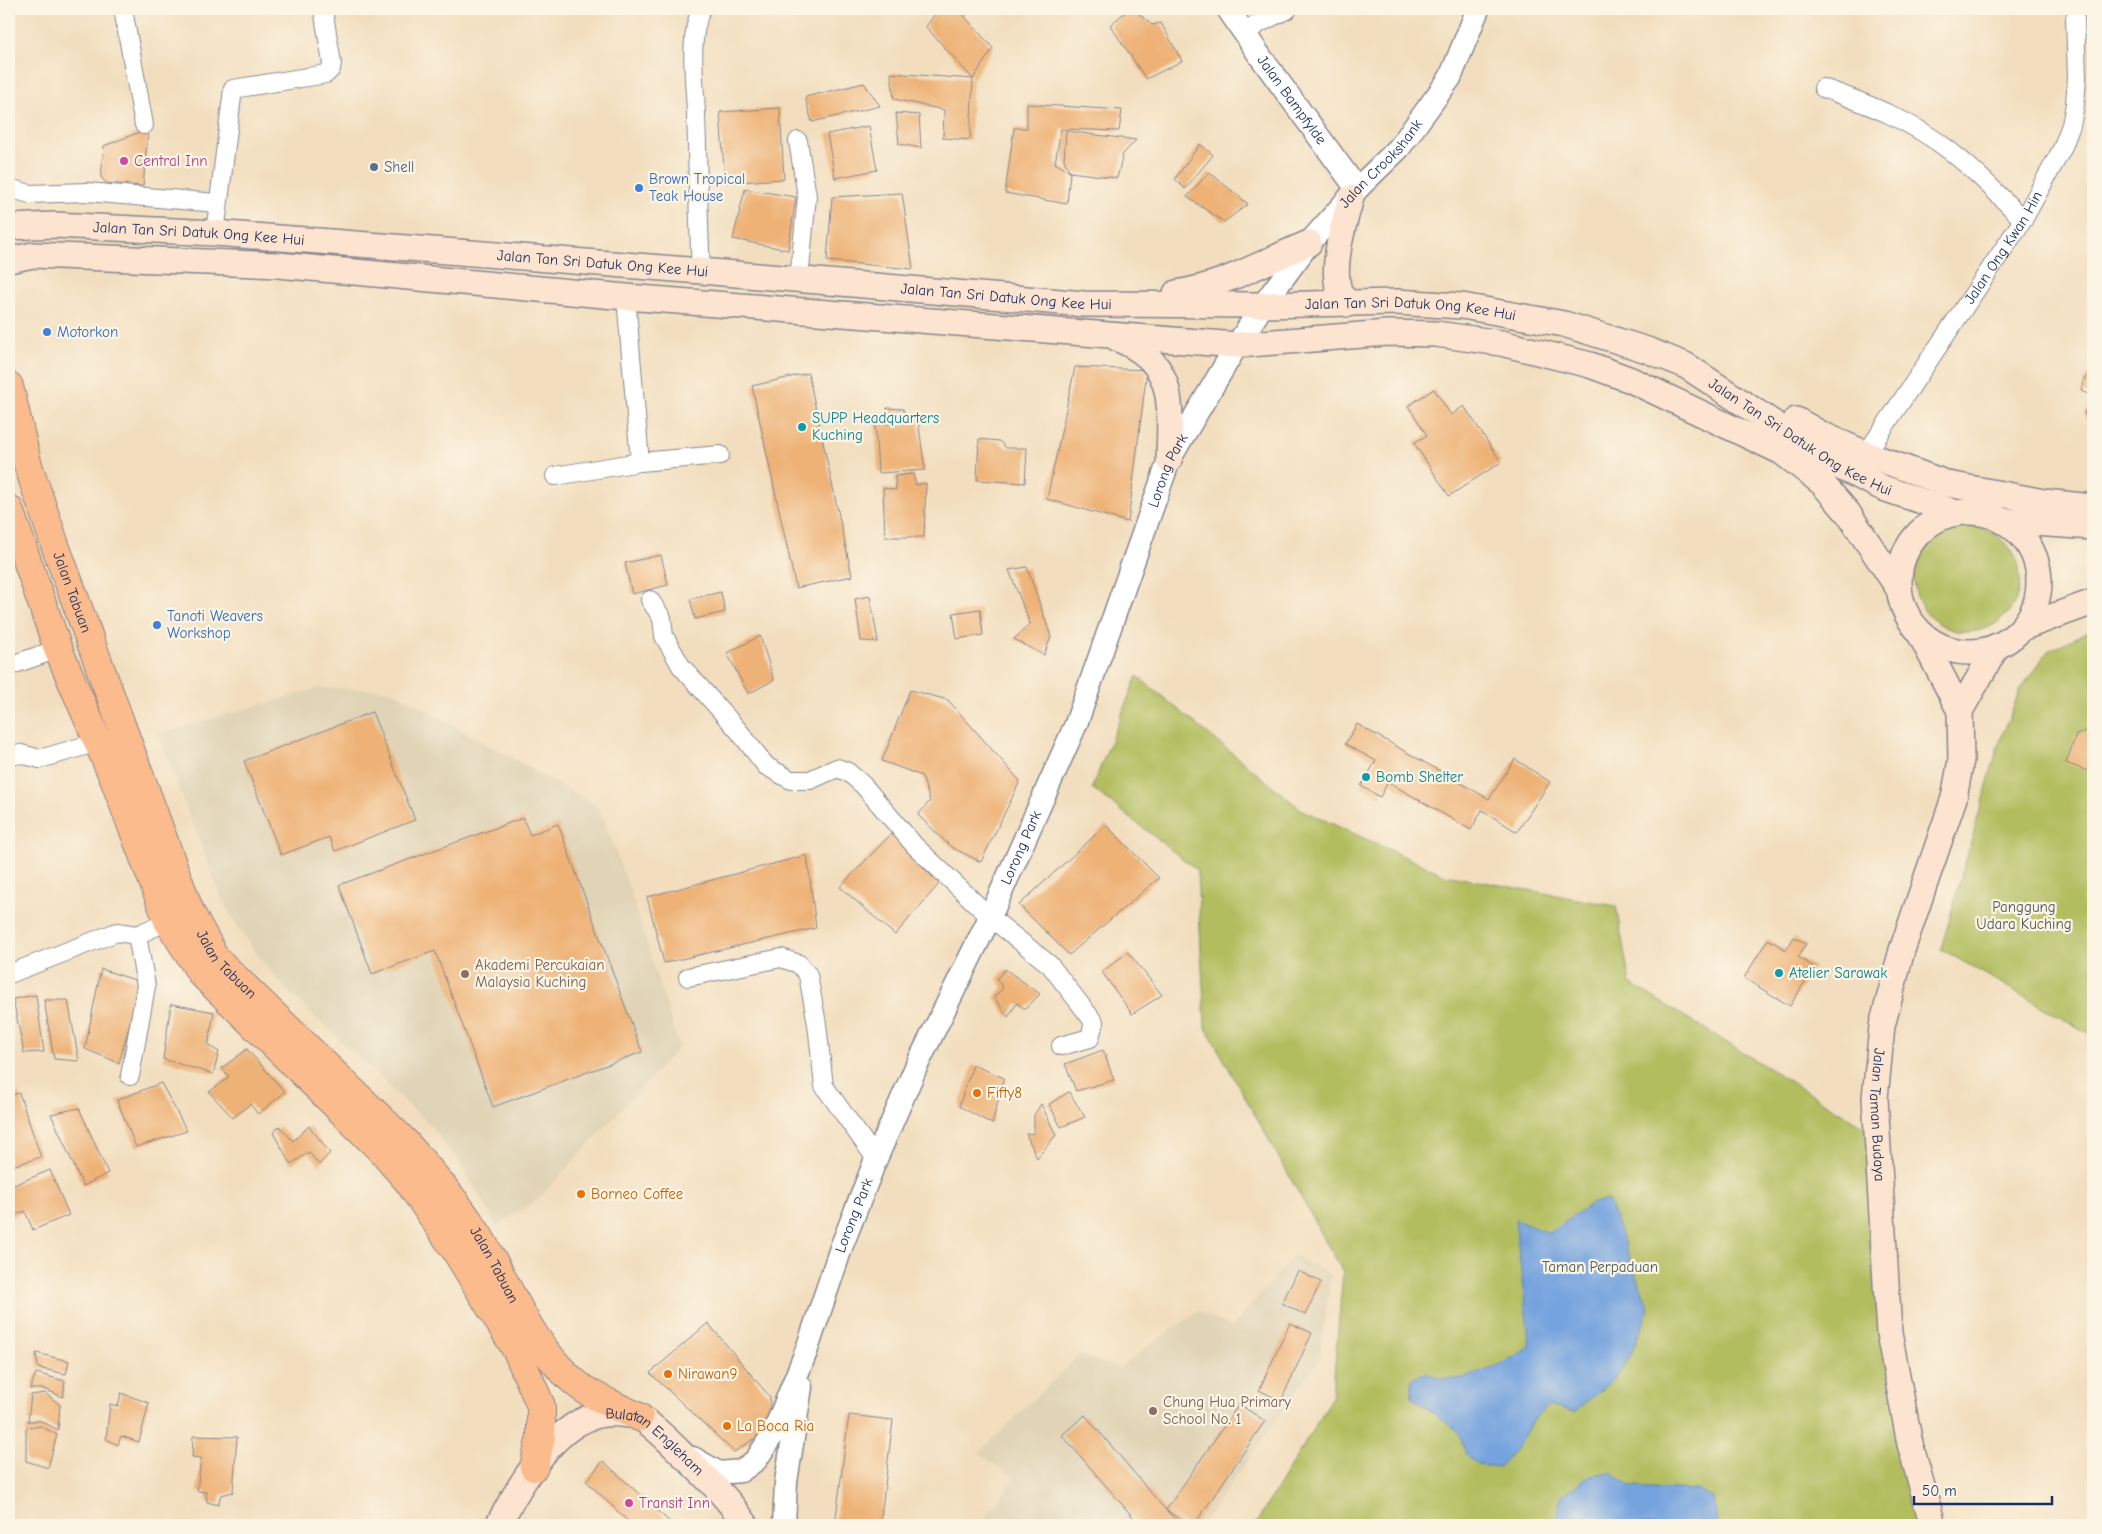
<svg xmlns="http://www.w3.org/2000/svg" width="2102" height="1534" viewBox="0 0 2102 1534" font-family="'Comic Neue',sans-serif">
<style>
.built{fill:#e0d3b6}
.green{fill:#b2bd5f;stroke:#66765e}
.water{fill:#74a3de;stroke:#48699e}
.building{fill:#eeb277}
.lines{fill:none;stroke-linecap:round;stroke-linejoin:round}
.minor-casing{stroke:#86868e;stroke-width:20}
.tertiary-casing{stroke:#86868e;stroke-width:25}
.secondary-casing{stroke:#86868e;stroke-width:28}
.primary-casing{stroke:#86868e;stroke-width:30}
.minor{stroke:#fff;stroke-width:18}
.tertiary{stroke:#fff;stroke-width:22}
.secondary{stroke:#fde4d1;stroke-width:25}
.primary{stroke:#fbbb8c;stroke-width:28}
.hotel-dot{fill:#d1479c;stroke:#fcf5e5;stroke-width:2}
.service-dot{fill:#5c6f8a;stroke:#fcf5e5;stroke-width:2}
.shop-dot{fill:#3f7fe0;stroke:#fcf5e5;stroke-width:2}
.culture-dot{fill:#0f9aa8;stroke:#fcf5e5;stroke-width:2}
.education-dot{fill:#8d6e63;stroke:#fcf5e5;stroke-width:2}
.food-dot{fill:#e8710a;stroke:#fcf5e5;stroke-width:2}
.labels{text-anchor:middle;dominant-baseline:central;stroke-width:4.5;stroke-linejoin:round;paint-order:stroke}
.street-label{font-size:15px;fill:#1b2f5e;stroke:#fcf5e5}
.hotel-label{font-size:15px;fill:#b23c85;stroke:#fcf5e5;text-anchor:start}
.service-label{font-size:15px;fill:#4e5e75;stroke:#fcf5e5;text-anchor:start}
.shop-label{font-size:15px;fill:#366cbe;stroke:#fcf5e5;text-anchor:start}
.culture-label{font-size:15px;fill:#0d838f;stroke:#fcf5e5;text-anchor:start}
.park-label{font-size:15px;fill:#485a5e;stroke:#fcf5e5}
.education-label{font-size:15px;fill:#785e54;stroke:#fcf5e5;text-anchor:start}
.food-label{font-size:15px;fill:#c56008;stroke:#fcf5e5;text-anchor:start}
</style>
<rect width="100%" height="100%" fill="#fcf5e5"/>
<filter id="ink" filterUnits="userSpaceOnUse"><feTurbulence type="fractalNoise" baseFrequency=".02" numOctaves="2"/><feDisplacementMap in="SourceGraphic" scale="10" xChannelSelector="R" yChannelSelector="G"/><feConvolveMatrix kernelMatrix="1 2 1 2 8 2 1 2 1" color-interpolation-filters="sRGB"/></filter>
<filter id="wash" filterUnits="userSpaceOnUse"><feTurbulence type="fractalNoise" baseFrequency=".0096" numOctaves="4" result="noise"/><feDisplacementMap in="SourceGraphic" scale="20" xChannelSelector="R" yChannelSelector="G"/><feGaussianBlur stdDeviation="1.12" result="paint"/><feColorMatrix in="noise" values="0 0 0 0 0 0 0 0 0 0 0 0 0 0 0 0 0 1.4 0 .05"/><feComposite in="paint" operator="in"/></filter>
<g filter="url(#wash)">
<rect width="100%" height="100%" fill="#f2debe"/>
<path class="built" d="M319,688L391,690L599,807L631,893L679,1047L539,1198L498,1226L456,1157L428,1123L288,991L258,956L233,919L221,897L158,734Z
M1294,1255L1331,1275L1319,1360L1201,1525H980L1015,1478L979,1453L1079,1355L1119,1368L1198,1311L1232,1327Z"/>
<path class="green" d="M1914 579a53 53 0 1 1 106 0a53 53 0 1 1-106 0Z
M2093,629V1036L1941,949L1998,746L2020,690L2048,651Z
M1137,676L1302,810L1445,875L1616,906L1630,983L1874,1133L1868,1226L1881,1320L1924,1525H1255L1332,1398L1343,1272L1205,1026L1197,870L1092,788Z"/>
<path class="water" d="M1608,1200L1649,1308L1630,1357L1616,1377L1575,1412L1549,1405L1532,1421L1518,1447L1499,1467L1478,1465L1466,1455L1458,1431L1412,1397V1379L1423,1373C1432,1375 1441,1379 1450,1379C1469,1381 1516,1358 1530,1347L1515,1220L1549,1233L1592,1203Z
M1611,1472L1631,1487L1697,1490L1714,1497L1717,1525H1556L1561,1496L1591,1475Z"/>
<g id="blocks">
<path class="building" d="M938,9H968L964,16L993,48L973,79L970,140L943,138L944,110L894,99L891,73L973,79L926,27Z
M1129,9H1133L1152,25L1161,23L1182,61L1146,79L1110,25Z
M864,83L880,106L812,122L805,97Z
M1027,104L1122,110L1119,131L1061,129L1055,163L1070,172L1067,204L1005,193L1014,128H1027Z
M780,108L784,179L725,183L720,112Z
M896,113L919,115L921,148L899,144Z
M869,126L877,170L835,178L827,134Z
M1066,131L1136,140L1123,154L1117,178L1070,172L1064,160Z
M140,132H148L143,186L106,183L101,177L104,146Z
M1200,144L1213,155L1185,189L1175,179Z
M1209,172L1248,204L1224,222L1187,197Z
M745,189L796,197L788,250L733,239Z
M902,193L913,269L827,261L832,197Z
M1075,367L1147,370L1128,522L1047,499Z
M2093,372V396L2081,391L2084,379Z
M808,373L852,576L796,588L752,386Z
M1434,389L1451,415L1464,406L1501,462L1449,496L1414,443L1427,435L1408,406Z
M887,408L903,409L908,420H918L925,470L878,473L875,422L888,424Z
M2093,408V426H2089L2084,412Z
M979,439L999,441L1006,448H1027L1025,483L977,480Z
M913,474L916,485L926,483L924,537H885L883,488L896,490L895,476Z
M661,555L668,585L632,594L625,563Z
M1027,567L1051,637L1044,655L1014,639L1030,624L1009,570Z
M721,592L725,612L695,619L690,599Z
M870,596L878,642L861,641L855,599Z
M980,609L983,635L957,639L953,613Z
M760,636L774,680L748,694L727,653Z
M910,690L948,700L1020,781L981,862L951,847L918,815L930,801L922,776L882,761Z
M372,712L415,820L335,851L329,837L281,855L244,761Z
M1357,724L1489,799L1515,759L1550,782L1517,832L1482,810L1471,830L1388,782L1380,797L1361,786L1376,761L1345,744Z
M2093,728V763L2088,771L2066,763L2076,735Z
M523,818L530,835L558,824L642,1052L493,1107L435,951L372,974L339,885Z
M1106,825L1159,878L1069,955L1019,905Z
M892,833L939,884L895,935L840,887Z
M807,855L816,928L664,963L647,897Z
M1794,937L1806,944L1798,957L1814,967L1790,1006L1744,978L1768,939L1786,950Z
M1128,952L1162,995L1132,1014L1102,972Z
M101,969L141,982L119,1063L85,1049Z
M1005,969L1040,994L1025,1009L1017,1003L1008,1017L994,997L1003,988L997,979Z
M36,995L44,1052L24,1053L13,999Z
M44,1000H68L79,1061L54,1059Z
M171,1004L214,1012L208,1045L219,1052L213,1074L163,1059Z
M247,1049L285,1092L258,1114L250,1104L233,1118L209,1092L229,1077L222,1068Z
M1103,1050L1114,1080L1076,1091L1065,1064Z
M9,1065L15,1078L9,1080Z
M973,1065L1004,1078L992,1124L959,1106Z
M161,1083L187,1131L136,1147L117,1100Z
M1069,1092L1085,1117L1061,1127L1049,1104Z
M19,1093L41,1157L9,1167V1096Z
M1041,1104L1056,1135L1037,1158L1026,1134L1034,1133V1115Z
M79,1108L108,1173L83,1186L51,1114Z
M279,1126L293,1141L309,1126L330,1153L319,1165L309,1152L291,1164L273,1133Z
M50,1170L69,1215L33,1230L25,1211L9,1218V1187Z
M1298,1271L1321,1282L1305,1315L1282,1303Z
M708,1323L770,1397L769,1429L734,1452L650,1373Z
M1290,1323L1312,1333L1281,1401L1259,1390Z
M36,1353L69,1361L66,1374L38,1368Z
M36,1373L65,1381L63,1397L44,1389H30Z
M45,1393L60,1405L58,1430L41,1421H28L31,1395Z
M121,1393L149,1403L139,1442L121,1436L118,1445L106,1439L110,1404L118,1406Z
M1239,1404L1265,1421L1194,1525H1188L1166,1510Z
M849,1415L893,1420L880,1525H835Z
M1085,1415L1164,1508L1180,1525H1140L1062,1435Z
M41,1426L57,1435L48,1468L26,1461V1428Z
M193,1436L237,1437L233,1492L221,1495L218,1505L207,1502L206,1492L197,1491L201,1458L192,1457Z
M603,1461L673,1525H632L586,1481Z"/>
</g>
</g>
<g filter="url(#ink)">
<use href="#blocks" fill-opacity="0" stroke="#86868e" stroke-width="1"/>
<g class="lines">
<g class="minor-casing">
<g id="minor">
<path d="M123,9L144,125"/>
<path d="M701,9C688,41 695,80 696,114C698,167 698,218 701,271"/>
<path d="M1245,33L1258,24L1288,9"/>
<path d="M1823,88C1868,104 1912,121 1950,151C1977,172 2000,196 2023,220"/>
<path d="M798,141L807,196L799,280"/>
<path d="M9,188L30,194L87,192L217,203"/>
<path d="M215,233L233,89L326,74L331,69L332,63L323,9"/>
<path d="M626,297L640,462"/>
<path id="s1" d="M1866,454L2023,220L2062,149L2071,125L2075,104L2077,77L2075,18"/>
<path d="M555,476L640,462L720,455"/>
<path d="M650,600L662,618L664,636L681,666L738,730L766,766L791,780H810L837,768L848,772L863,785L915,846L990,917L1050,965L1094,1022L1090,1038L1061,1046"/>
<path d="M9,666L58,649"/>
<path d="M9,756L21,754L40,759L98,742"/>
<path d="M9,974L117,932L137,935L168,921"/>
<path d="M688,977L781,958L799,964L808,975L817,1024L824,1086L876,1159"/>
<path d="M130,1076L146,986L137,935"/>
</g>
</g>
<g class="tertiary-casing">
<g id="tertiary">
<path id="s2" d="M1228,9L1260,56L1357,189"/>
<path id="s3" d="M693,1458L719,1473L741,1471L756,1460L773,1434L806,1352L842,1245L876,1159L916,1067L990,917L1076,724L1169,460L1237,345L1263,305L1309,243L1357,189L1399,148L1450,78L1478,9"/>
<path d="M784,1525L786,1482L801,1387"/>
</g>
</g>
<g class="secondary-casing">
<g id="secondary">
<path id="s4" d="M9,227L55,225L215,233L701,271L1084,304L1263,305L1396,302L1462,306L1564,324L1647,350L1685,365L1840,467L1883,488L1957,513"/>
<path d="M9,260L33,255L278,265L626,297L1237,345L1387,333L1436,334L1501,343L1590,365L1631,380L1782,452L1822,483L1848,513L1899,589"/>
<path d="M1176,293C1227,285 1262,262 1309,243"/>
<path d="M1348,304C1345,299 1339,293 1338,287C1332,262 1344,222 1351,198"/>
<path d="M1118,339C1178,363 1170,405 1169,460"/>
<path d="M1796,420L1821,434L1866,454L1948,484L2044,502L2093,507"/>
<circle cx="1969" cy="582" r="70"/>
<path d="M2002,521L2093,527"/>
<path d="M2024,627L2093,602"/>
<path id="s5" d="M1919,632L1960,711L1961,760L1954,798L1902,950L1882,1026L1875,1098L1889,1333L1910,1444L1933,1525"/>
<path d="M1960,711L1997,646"/>
<path id="s6" d="M498,1525C522,1482 562,1406 620,1414C626,1415 634,1415 639,1417C651,1423 675,1447 685,1457C709,1480 728,1498 746,1525"/>
</g>
</g>
<g class="primary-casing">
<g id="primary">
<path id="s7" d="M9,386L27,462L55,545L190,912L216,959L404,1141C430,1170 456,1200 477,1233C509,1284 530,1347 578,1385C596,1399 619,1407 639,1417"/>
<path d="M9,509L58,649L114,779L168,921L201,973L378,1147L408,1181L456,1251L517,1351L541,1406V1437L534,1467"/>
</g>
</g>
<use href="#minor" class="minor"/>
<use href="#tertiary" class="tertiary"/>
<use href="#secondary" class="secondary"/>
<use href="#primary" class="primary"/>
</g>
</g>
<g class="hotel-dot">
<circle cx="124" cy="161" r="5"/>
<circle cx="629" cy="1503" r="5"/>
</g>
<circle class="service-dot" cx="374" cy="167" r="5"/>
<g class="shop-dot">
<circle cx="639" cy="188" r="5"/>
<circle cx="47" cy="332" r="5"/>
<circle cx="157" cy="625" r="5"/>
</g>
<g class="culture-dot">
<circle cx="802" cy="427" r="5"/>
<circle cx="1366" cy="777" r="5"/>
<circle cx="1779" cy="973" r="5"/>
</g>
<g class="education-dot">
<circle cx="465" cy="974" r="5"/>
<circle cx="1153" cy="1411" r="5"/>
</g>
<g class="food-dot">
<circle cx="977" cy="1093" r="5"/>
<circle cx="581" cy="1194" r="5"/>
<circle cx="668" cy="1374" r="5"/>
<circle cx="727" cy="1426" r="5"/>
</g>
<g class="labels">
<g class="street-label">
<text stroke="none"><textPath href="#s2" startOffset="111">Jalan Bampfylde</textPath></text>
<text stroke="none"><textPath href="#s3" startOffset="1520">Jalan Crookshank</textPath></text>
<text stroke="none"><textPath href="#s4" startOffset="190">Jalan Tan Sri Datuk Ong Kee Hui</textPath></text>
<text stroke="none"><textPath href="#s1" startOffset="248">Jalan Ong Kwan Hin</textPath></text>
<text stroke="none"><textPath href="#s4" startOffset="595">Jalan Tan Sri Datuk Ong Kee Hui</textPath></text>
<text stroke="none"><textPath href="#s4" startOffset="1000">Jalan Tan Sri Datuk Ong Kee Hui</textPath></text>
<text stroke="none"><textPath href="#s4" startOffset="1405">Jalan Tan Sri Datuk Ong Kee Hui</textPath></text>
<text stroke="none"><textPath href="#s4" startOffset="1824">Jalan Tan Sri Datuk Ong Kee Hui</textPath></text>
<text stroke="none"><textPath href="#s3" startOffset="1144">Lorong Park</textPath></text>
<text stroke="none"><textPath href="#s7" startOffset="216">Jalan Tabuan</textPath></text>
<text stroke="none"><textPath href="#s3" startOffset="739">Lorong Park</textPath></text>
<text stroke="none"><textPath href="#s7" startOffset="621">Jalan Tabuan</textPath></text>
<text stroke="none"><textPath href="#s5" startOffset="505">Jalan Taman Budaya</textPath></text>
<text stroke="none"><textPath href="#s3" startOffset="335">Lorong Park</textPath></text>
<text stroke="none"><textPath href="#s7" startOffset="1026">Jalan Tabuan</textPath></text>
<text stroke="none"><textPath href="#s6" startOffset="219">Bulatan Engleham</textPath></text>
</g>
<g class="hotel-label">
<text x="134" y="161">Central Inn</text>
<text x="639" y="1503">Transit Inn</text>
</g>
<g class="service-label">
<text x="384" y="167">Shell</text>
</g>
<g class="shop-label">
<text x="649" y="179">Brown Tropical<tspan x="649" dy="17">Teak House</tspan></text>
<text x="57" y="332">Motorkon</text>
<text x="167" y="616">Tanoti Weavers<tspan x="167" dy="17">Workshop</tspan></text>
</g>
<g class="culture-label">
<text x="812" y="418">SUPP Headquarters<tspan x="812" dy="17">Kuching</tspan></text>
<text x="1376" y="777">Bomb Shelter</text>
<text x="1789" y="973">Atelier Sarawak</text>
</g>
<g class="park-label">
<text x="2024" y="907">Panggung<tspan x="2024" dy="17">Udara Kuching</tspan></text>
<text x="1600" y="1267">Taman Perpaduan</text>
</g>
<g class="education-label">
<text x="475" y="965">Akademi Percukaian<tspan x="475" dy="17">Malaysia Kuching</tspan></text>
<text x="1163" y="1402">Chung Hua Primary<tspan x="1163" dy="17">School No. 1</tspan></text>
</g>
<g class="food-label">
<text x="987" y="1093">Fifty8</text>
<text x="591" y="1194">Borneo Coffee</text>
<text x="678" y="1374">Nirawan9</text>
<text x="737" y="1426">La Boca Ria</text>
</g>
</g>
<rect width="2102" height="1534" fill="none" stroke="#fcf5e5" stroke-width="30"/>
<path d="M1914 1496v8h138v-8" fill="none" stroke="#1b2f5e" stroke-width="2.5"/>
<text x="1922" y="1496" font-size="15" fill="#1b2f5e" stroke="#fcf5e5" stroke-width="4" paint-order="stroke">50 m</text>
</svg>
